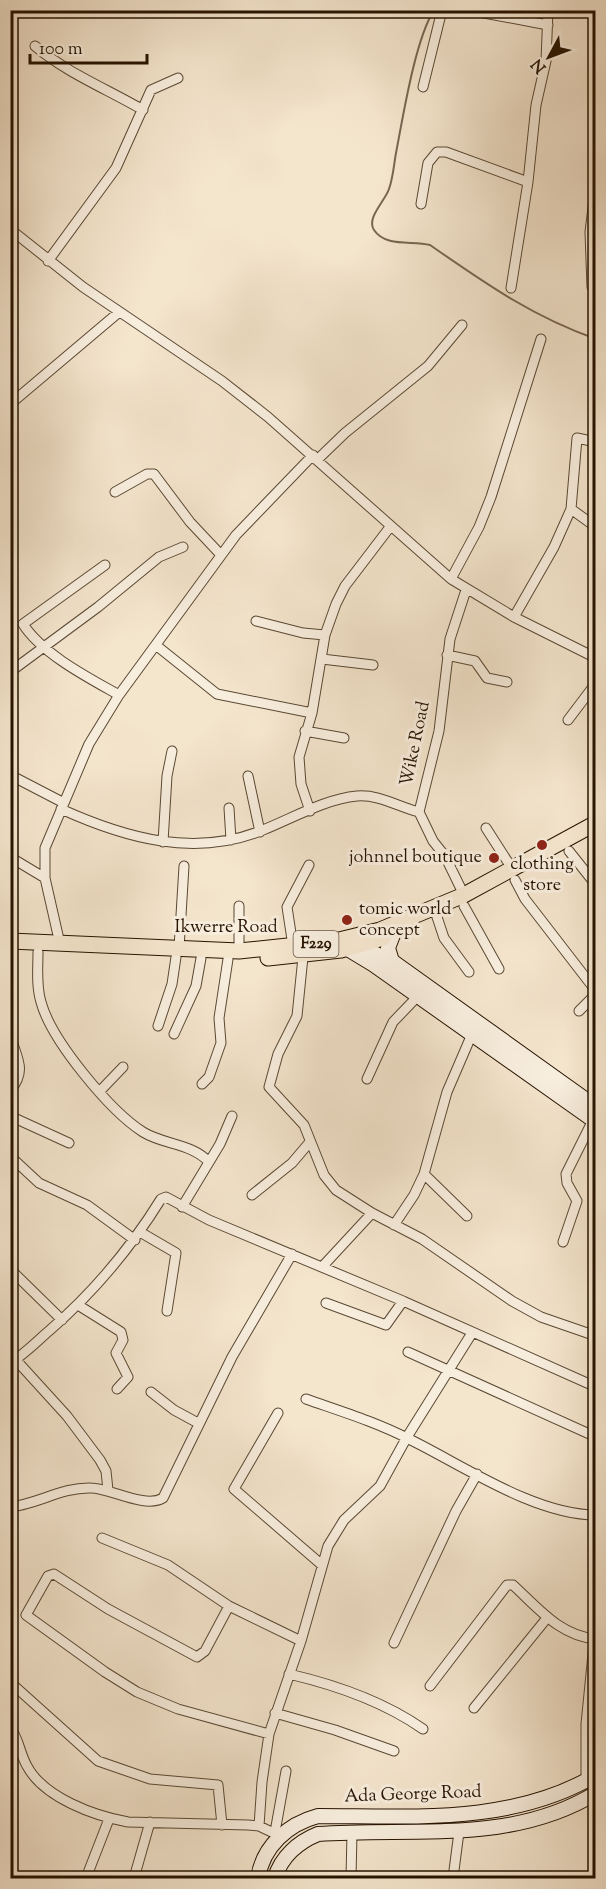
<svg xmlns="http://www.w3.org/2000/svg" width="606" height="1889" viewBox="0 0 606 1889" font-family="'Sorts Mill Goudy',serif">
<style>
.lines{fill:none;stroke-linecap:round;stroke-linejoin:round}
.stream{stroke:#786651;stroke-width:2}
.street-casing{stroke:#5a4833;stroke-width:11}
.secondary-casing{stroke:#261300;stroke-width:16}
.primary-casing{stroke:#261300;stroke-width:17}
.street{stroke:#f8eede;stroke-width:9}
.secondary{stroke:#f8eede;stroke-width:14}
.primary{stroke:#f4e5cd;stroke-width:15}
.poi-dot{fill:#8f2418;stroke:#f8eede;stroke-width:2}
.labels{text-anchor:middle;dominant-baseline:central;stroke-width:6;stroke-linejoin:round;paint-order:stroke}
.shield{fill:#f8eede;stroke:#655543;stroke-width:1.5}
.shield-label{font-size:16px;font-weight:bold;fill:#261300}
.street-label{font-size:18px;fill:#261300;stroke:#f8eede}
.poi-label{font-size:18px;fill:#261300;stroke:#f8eede;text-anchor:end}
</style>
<rect width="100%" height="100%" fill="#f4e5cd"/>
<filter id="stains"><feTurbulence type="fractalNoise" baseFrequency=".00333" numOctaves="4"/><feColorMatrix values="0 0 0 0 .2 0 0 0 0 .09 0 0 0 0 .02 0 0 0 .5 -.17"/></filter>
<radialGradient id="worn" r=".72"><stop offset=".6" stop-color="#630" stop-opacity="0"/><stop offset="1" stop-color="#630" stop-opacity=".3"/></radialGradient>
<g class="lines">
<path class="stream" d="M434,10C415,40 403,117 396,153C394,164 393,178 389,189C385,201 366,218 374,230C386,248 413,240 430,245C485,283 531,316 596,339"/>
<g class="street-casing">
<path id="street" d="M115,10H116
M468,10L548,25
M35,46C67,73 107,89 143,110
M423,87L442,10
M596,183L590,232L592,287L596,291
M421,204L428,163L437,152H446L528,182
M10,229L83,287L222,381L268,417L451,579L514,617L596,658
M48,261L116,168L151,90L178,78
M511,288L528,182L536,105L546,61L548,10
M10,396L15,400L118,313
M317,460L345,433L428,366L462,325
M115,492L147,474H154L190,522L221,555
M571,509L596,527
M105,565L23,624C42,654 89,678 119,695
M451,579L479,527L491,497L541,339
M514,617L554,547L571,509L577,438L596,442
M256,621L303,633L325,635
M157,646L217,694L312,713
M447,655L475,661L487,678L507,682
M322,659L373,665
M10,672L98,607L159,557L183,547
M568,720L596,683
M305,731L344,738
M10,775L64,803
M248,776L260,832
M229,808L231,840
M61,809C125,838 195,858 263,830C293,818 325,799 357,796C378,794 399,807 419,812
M310,811L301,784L299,757L312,713L325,635L336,604L345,586L390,527
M486,828L513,870
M163,842L167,776L172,751
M569,851L596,885
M10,857L45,878
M515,880L525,899L596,991
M464,895L445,856L433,841L419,812L439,731L450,639L466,590
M239,906V951
M464,906L499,969
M437,917L444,938L469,972
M60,944L45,878V848L89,744L119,695L236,535L313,455
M293,946L287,907L309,865
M179,948L184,866
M38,952C38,968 36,986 41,1002C51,1040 110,1111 143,1132C164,1145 191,1143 209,1162
M303,957L297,1016L278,1054L269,1087L304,1125L324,1175L336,1190L372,1213L422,1239L512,1301L541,1317L596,1336
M579,1011L596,994
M158,1026L172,984L176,957
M174,1034L196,986L201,958
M10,1035C16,1057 28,1070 10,1091
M367,1079L393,1022L417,997
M202,1084L209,1077L221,1043L219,1018L228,959
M100,1091L123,1067
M10,1116L69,1143
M10,1156L39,1183L87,1205L135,1240
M424,1174L467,1216
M252,1195L292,1163L309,1143
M182,1207L220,1144L232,1116
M394,1225L414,1195L424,1174L447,1092L472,1034
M140,1232L176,1253L167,1311
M563,1242L577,1201L567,1183L566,1174L593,1120
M322,1267L372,1213
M10,1269L62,1320
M326,1303L386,1325L403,1301
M78,1305L121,1332L123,1340L116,1353L128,1377L117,1389
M408,1352L596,1437
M16,1360L67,1416L100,1460L106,1471L108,1490
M10,1363C25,1354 37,1341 50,1330C95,1291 130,1249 161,1199L166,1197L209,1220L403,1301L596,1387
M151,1392L174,1410L198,1423
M306,1399C340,1411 376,1422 409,1439C464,1466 535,1515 596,1515
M278,1413L234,1489L322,1565
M10,1507C38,1504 62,1487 91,1488C110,1488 145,1509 163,1498L232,1357L292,1254
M102,1538L168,1565L229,1606L301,1641
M229,1606L205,1651L197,1657L108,1609L54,1574L48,1576L26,1615L105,1672L137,1692L178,1709L269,1734
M394,1643L456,1511L477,1474
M289,1674C336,1685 383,1701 423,1729
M10,1682L98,1761L150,1779L218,1785L222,1825
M430,1686L507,1585H513C538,1608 560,1636 596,1639
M474,1708L547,1618
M275,1713L335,1730L394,1751
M10,1727C19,1739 20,1754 27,1766C44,1798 95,1816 128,1822L248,1825L259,1826L280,1836
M586,1781V1724L596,1624
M259,1826L262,1782L269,1734L301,1641L328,1546L344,1520L380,1486L407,1437L472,1333
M275,1832L286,1771
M86,1878L109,1819
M134,1878L150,1822
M351,1878L352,1833
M453,1878L459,1832"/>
</g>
<g class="secondary-casing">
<path id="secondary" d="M356,938L369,951L392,961L596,1107
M341,945L374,965L596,1122
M392,961L388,948L393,935
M258,1878C263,1846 288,1824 318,1816C411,1816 512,1825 596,1775
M275,1878C281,1857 298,1842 318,1834C412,1827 511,1845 596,1793"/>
</g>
<g class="primary-casing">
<path id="primary" d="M10,941L239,951L335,941L380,930L464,895L596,823
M268,958L341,950L383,938"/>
</g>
<use href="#street" class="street"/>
<use href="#secondary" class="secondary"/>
<use href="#primary" class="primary"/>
</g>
<g class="poi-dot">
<circle cx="542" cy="845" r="6"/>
<circle cx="494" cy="858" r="6"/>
<circle cx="347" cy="920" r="6"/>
</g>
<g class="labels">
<rect class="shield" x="293.5" y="931" width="45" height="26" rx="4.5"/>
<g class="shield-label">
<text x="316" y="944">F229</text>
</g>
<g class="street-label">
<text transform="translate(416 744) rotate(-78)">Wike Road</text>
<text x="226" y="928">Ikwerre Road</text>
<text transform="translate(413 1795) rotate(-2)">Ada George Road</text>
</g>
<g class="poi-label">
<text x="482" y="858">johnnel boutique</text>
<text x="542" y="865" text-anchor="middle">clothing<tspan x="542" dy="21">store</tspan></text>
<text x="359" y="910" text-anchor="start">tomic world<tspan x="359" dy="21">concept</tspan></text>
</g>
</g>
<rect width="606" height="1889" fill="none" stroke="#f4e5cd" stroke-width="36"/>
<rect x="12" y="12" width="582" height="1865" fill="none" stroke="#261300" stroke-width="3"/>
<rect x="18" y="18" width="570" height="1853" fill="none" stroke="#261300" stroke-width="1.5"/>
<g transform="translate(549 57) rotate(229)" stroke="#f8eede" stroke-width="4.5" paint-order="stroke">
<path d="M0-4.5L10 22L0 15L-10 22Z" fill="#261300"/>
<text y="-9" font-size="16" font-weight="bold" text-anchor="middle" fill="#261300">N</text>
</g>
<path d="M30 54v9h117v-9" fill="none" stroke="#261300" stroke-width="3"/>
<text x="39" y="54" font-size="18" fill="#261300" stroke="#f8eede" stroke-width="4.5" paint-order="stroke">100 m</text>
<rect width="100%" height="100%" filter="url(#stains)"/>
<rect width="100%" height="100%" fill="url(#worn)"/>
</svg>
